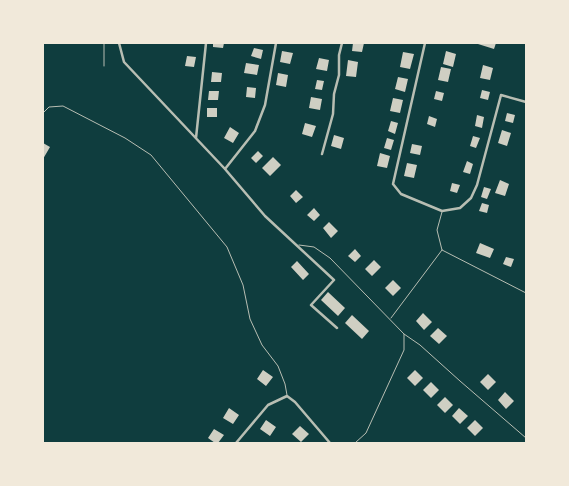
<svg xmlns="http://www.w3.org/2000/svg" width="569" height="486" viewBox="0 0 569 486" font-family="Rubik,sans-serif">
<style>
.building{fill:#cfcfc3}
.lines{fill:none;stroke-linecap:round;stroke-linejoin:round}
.service{stroke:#b8beb3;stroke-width:1}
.minor{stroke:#b8beb3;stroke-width:2.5}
</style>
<rect width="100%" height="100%" fill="#0f3d3e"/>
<path class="building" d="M213,43H224L223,48L213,47Z
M353,43H364L362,52L352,51Z
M478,43H496L494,49L478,44Z
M254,48L263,50L261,59L251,56Z
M282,51L293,53L290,64L280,62Z
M446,51L456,54L453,67L443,64Z
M403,52L414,54L410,69L400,67Z
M187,56L196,57L194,67L185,66Z
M319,58L329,60L327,71L316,69Z
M348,60L358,62L356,77L346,76Z
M246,63L259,65L257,75L244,73Z
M483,65L493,68L490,80L480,78Z
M441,67L451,69L448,82L438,80Z
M212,72L222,73L221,82H211Z
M278,73L288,75L286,87L276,85Z
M398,77L408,79L405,92L395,89Z
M317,80L324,81L322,90L315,89Z
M247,87L256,88L255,98L246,97Z
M482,90L490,92L488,100L480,98Z
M209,91H219L218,100H208Z
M436,91L444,93L442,101L434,99Z
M311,97L322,99L320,110L309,108Z
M393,98L403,100L400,113L390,111Z
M207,108H217V117H207Z
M507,113L515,115L513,123L505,121Z
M477,115L484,117L482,128L475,126Z
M429,116L437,119L435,127L427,124Z
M391,121L398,123L395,134L388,131Z
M305,123L316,126L312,137L302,134Z
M230,127L239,133L233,143L224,138Z
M502,130L511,133L507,146L498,143Z
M334,135L344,138L341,149L331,146Z
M473,136L480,138L476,148L470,146Z
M387,138L394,140L391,150L384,148Z
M43,143L50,147L43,159Z
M412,144L422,146L420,155L410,153Z
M258,151L263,156L256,163L251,158Z
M380,153L390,156L387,168L377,166Z
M273,157L281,165L270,176L262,168Z
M467,161L473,164L470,174L463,172Z
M407,163L417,165L414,178L404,176Z
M500,180L509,184L505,196L495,193Z
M452,183L460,185L457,193L450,191Z
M484,187L491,189L487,199L481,197Z
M296,190L303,197L296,203L290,196Z
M482,203L489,205L487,213L479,211Z
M314,208L320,215L314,221L307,215Z
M329,222L338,231L331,238L323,228Z
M480,243L494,249L490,258L476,253Z
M355,249L361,256L355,262L348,256Z
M506,257L514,259L511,267L503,264Z
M374,260L381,267L372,276L365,269Z
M297,261L309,274L303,280L291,267Z
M393,280L401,288L393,296L385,288Z
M328,292L345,308L338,316L321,300Z
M423,313L432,322L424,330L416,321Z
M352,315L369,331L362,339L345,323Z
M438,328L447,336L439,344L430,336Z
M263,370L273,377L266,386L257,379Z
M415,370L423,378L415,386L407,378Z
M488,374L496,382L488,390L480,382Z
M431,382L439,390L431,398L423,390Z
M505,392L514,401L506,409L498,400Z
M445,397L453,405L445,413L437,405Z
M229,408L239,415L233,424L223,418Z
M459,408L468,416L460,424L452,416Z
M266,420L276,427L270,436L260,429Z
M475,420L483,428L475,436L467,428Z
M300,426L309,434L301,442L292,434Z
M214,429L224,435L218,443H215L208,438Z"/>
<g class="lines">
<path class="service" d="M104,43V66
M43,113L49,107L63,106L125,138L151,155L227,247L243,285L250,319L262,345L278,366L285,384L287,395
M442,212L437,230L442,250L526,293
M299,245L314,247L330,258L404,334V350L366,433L355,443
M391,318L442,250
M404,334L420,345L460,381L526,438"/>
<path class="minor" d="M119,43L124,62L225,169L265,216L334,280L311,305L337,328
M425,43L393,184L401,194L442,211L460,208L471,198L477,185L501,95L526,102
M196,138L206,43
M322,154L333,114L334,94L339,75V55L342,43
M225,169L255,131L265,105L276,43
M236,443L268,405L287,396L295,402L330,443"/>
</g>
<rect width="569" height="486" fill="none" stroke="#f1e9da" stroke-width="88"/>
</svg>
